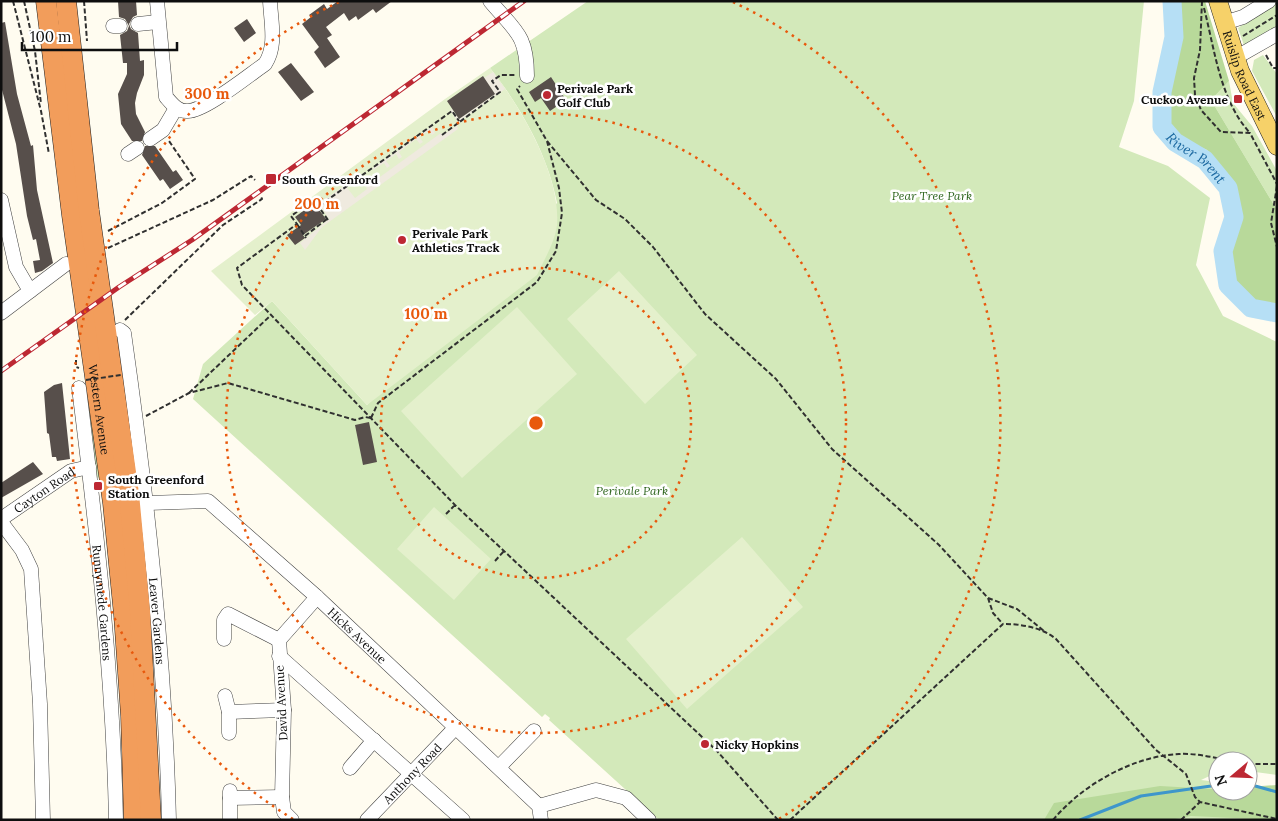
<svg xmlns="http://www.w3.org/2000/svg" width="1278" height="821" viewBox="0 0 1278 821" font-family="Lora,serif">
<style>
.green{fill:#d3e9ba}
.forest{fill:#b8d99a}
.pitch{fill:#e4f0cc}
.plaza{fill:#efeadf}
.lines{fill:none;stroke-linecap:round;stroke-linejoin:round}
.stream{stroke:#3e96cb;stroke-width:3}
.river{stroke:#b6dff5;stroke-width:19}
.building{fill:#574f4b}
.minor-casing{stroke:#414141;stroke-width:15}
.major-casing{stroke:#1f1f1f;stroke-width:19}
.highway-casing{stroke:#1f1f1f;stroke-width:21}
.path{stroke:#303030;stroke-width:2;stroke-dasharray:5 2.5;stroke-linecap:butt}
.minor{stroke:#fff;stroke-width:14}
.major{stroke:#f6d169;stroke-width:18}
.highway{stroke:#f29d5b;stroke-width:20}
.rail-casing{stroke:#bd2833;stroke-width:5}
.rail{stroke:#fff;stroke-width:3;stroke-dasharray:9;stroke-linecap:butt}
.path-bridge{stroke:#303030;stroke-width:2;stroke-dasharray:5 2.5;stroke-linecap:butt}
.ring{fill:none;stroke:#e8590c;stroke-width:2.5;stroke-dasharray:2.5 5}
.poi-dot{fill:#bd2833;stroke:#fff;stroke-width:2}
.labels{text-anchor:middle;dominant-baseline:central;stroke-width:5;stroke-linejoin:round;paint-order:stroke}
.street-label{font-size:12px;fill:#0e0e0e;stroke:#fff}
.poi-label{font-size:12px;font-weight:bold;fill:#0e0e0e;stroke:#fff;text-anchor:start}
.park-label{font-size:12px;font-style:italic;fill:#2f661f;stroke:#fff}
.water-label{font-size:14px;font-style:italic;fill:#19679f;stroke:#fff}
.centre{fill:#e8590c;stroke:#fff;stroke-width:2.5}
.ring-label{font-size:15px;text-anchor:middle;font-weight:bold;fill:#e8590c;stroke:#fff;stroke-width:5;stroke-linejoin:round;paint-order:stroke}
</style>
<rect width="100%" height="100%" fill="#fffcf0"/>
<path class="green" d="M588,1H1144L1134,101L1119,147L1168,166L1210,198L1196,265L1223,316L1277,342V775L1248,771V761H1218V772L1201,780L1218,782V791H1248V786L1277,789V820H659L549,720L550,718L545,714L542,717L193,399L203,364L272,301L367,405L557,203C548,155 521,107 490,68Z
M1277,2V28L1245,48L1238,28Z
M1263,55L1277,74V117L1252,71L1254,60Z
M1229,81L1233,103L1252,126L1277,171V210L1211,100Z
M89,391L100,477L96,478L85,392Z"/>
<path class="forest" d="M1178,1H1205L1229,81L1211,100L1277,210V307L1254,303L1233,283L1229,251L1241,211L1230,179L1207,150L1174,135L1165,123L1166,93L1181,33Z
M1277,785V820L1191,816L1170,820H1044L1054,803L1160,786L1248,791V787Z"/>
<path class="pitch" d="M490,68C521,107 561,175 557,225C555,242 544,260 537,275L367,405L272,301L255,315L211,271L445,99Z
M619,271L697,355L645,404L567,319Z
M517,307L577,374L462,478L401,411Z
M434,507L491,559L454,600L397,549Z
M742,537L803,607L687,709L626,639Z"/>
<path class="plaza" d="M493,72L505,89L460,121L457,126L458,129L322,227L305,250L300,243L329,219L319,204L345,185L355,198L367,189L366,187L441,133L443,135L456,126L458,122L450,110L452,109L459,119L495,94L484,78Z
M430,123L435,133L432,135L429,131L419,137L423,142L420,144L416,139L399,152L402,157L399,159L396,154L386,161L390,166L387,168L384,163L373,170V168L431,127Z"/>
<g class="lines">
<path class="stream" d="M1248,784L1277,792
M1080,820L1141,796L1218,785"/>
<path class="river" id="s1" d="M1172,1L1174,37L1162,92V127L1175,142L1205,160L1228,188L1234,217L1223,251L1228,285L1251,308L1277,313"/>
</g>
<path class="building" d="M118,1H136L137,15L133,17L129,24L131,29L138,33L140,61L144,60V75L137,93L135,103L136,114L145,132L142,141H132L121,124L118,94L127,74V63H123L120,35L127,31L129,26L125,19L119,17Z
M338,1H392L376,13L373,9L358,20L356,16L349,21L344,13L326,27L332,35L327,38L340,57L325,68L314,52L319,47L302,24L311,17L309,15L324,4L327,9Z
M247,19L256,33L244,42L234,28Z
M5,22L17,94L31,146L33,145L37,190L53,263L42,271L35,273L33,261L40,260L36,239L33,240L27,216L16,144L1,86V23Z
M291,63L314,92L301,101L278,72Z
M483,76L495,94L459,119L447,101Z
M551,77L566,100L550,111L541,98L535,102L529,92Z
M145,146H155L173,172L176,170L183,180L170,189L163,179L160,181L142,155Z
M314,203L326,219L303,235L305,238L295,245L287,235L301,225L295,217Z
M62,383L70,459L57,461L56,457H52L49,434L47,433L44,392L54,385Z
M369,422L377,462L363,465L355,425Z
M33,462L43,474L1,498V483Z"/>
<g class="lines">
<g class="minor-casing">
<g id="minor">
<path d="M157,1L166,97C172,104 178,112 188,111C205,111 249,75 265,64C277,46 271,23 270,1"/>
<path d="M490,1C515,31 527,34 527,76"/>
<path d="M1224,23L1243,17L1269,1"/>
<path d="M138,24L158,22"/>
<path d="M113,26H120"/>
<path d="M1235,58L1277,34"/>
<path d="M150,139L163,130L176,108"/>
<path d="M128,154L137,148"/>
<path d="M1,200L16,267L30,291"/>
<path d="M1,313L66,264"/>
<path id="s2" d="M120,330L124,333C147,495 165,656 169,820"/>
<path id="s3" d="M79,388C97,532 113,675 116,820"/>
<path id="s4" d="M129,494L148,503L208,501L317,597L539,806L541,820"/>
<path id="s5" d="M1,519L71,471L89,467"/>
<path d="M1,522L22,550L31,569L40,704L43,820"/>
<path d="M224,639V620L228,614L279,640"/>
<path d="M279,656L463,820"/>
<path d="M225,696L229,712V733"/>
<path d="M229,712L284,710"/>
<path d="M499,767L534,731"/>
<path d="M350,768L374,740"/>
<path d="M230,791V819"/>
<path d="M230,798L282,797"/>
<path d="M539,806L596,790L626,798L649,820"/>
<path d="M292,820L284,812L282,797L284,710L279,640L317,597"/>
<path id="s6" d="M367,820L456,727"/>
</g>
</g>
<g class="major-casing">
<g id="major">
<path id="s7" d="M1218,1L1240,71L1277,146"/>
</g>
</g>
<g class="highway-casing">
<g id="highway">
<path id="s8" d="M46,1L72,215L113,503L124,615L131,716L134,820"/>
<path d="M66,1L89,211L129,494L140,611L151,820"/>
</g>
</g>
<path class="path" d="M13,1L41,111L49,154
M24,1L35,51L41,104
M84,1L87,41
M1202,1L1200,50L1194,78L1195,95L1201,110L1221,132L1250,133L1277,184
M1204,8C1215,51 1220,100 1250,133
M1243,36L1277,15
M1266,55L1273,68H1277
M442,135L500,92L492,81L501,75H515
M547,141L596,200L625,219L653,247L705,314L776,379L832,449L939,545L988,598L993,613L1003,624
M1277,186L1271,223L1277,247
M319,206L452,111L459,121
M328,220L314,200L291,216L297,224L237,268L242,285L455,505L717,751L778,820
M297,224L306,238
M108,231L162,203L195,179L169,141
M305,236L327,219
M108,248L213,200L251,176L255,180
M125,320L223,225L262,199L261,197
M76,360V367L79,368
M189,393L271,315
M146,416L189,393L228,383L355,420L365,417L371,418
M371,418L378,403L537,282L556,251L562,213L559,188L547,141L517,89L520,86
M446,514L455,505
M495,561L504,551
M988,598L1017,609L1044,631
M1248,764H1277
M790,820L1003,624C1021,624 1041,627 1056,639L1156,750L1186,774L1195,797L1200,802L1277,819
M1053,820C1082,785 1133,756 1179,754C1196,753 1216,758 1232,761
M1181,820L1200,802"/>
<use href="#minor" class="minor"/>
<use href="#major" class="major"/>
<use href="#highway" class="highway"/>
<g class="rail-casing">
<path id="rail" d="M1,371L119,287L192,240L524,1"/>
</g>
<use href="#rail" class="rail"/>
<path class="path-bridge" d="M86,380L121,375"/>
</g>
<g class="ring">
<circle cx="536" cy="423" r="155"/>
<circle cx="536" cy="423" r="310"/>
<path d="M293 819A465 465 0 0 1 339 2M733 2A465 465 0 0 1 779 819"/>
</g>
<g class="poi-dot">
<circle cx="547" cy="95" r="5"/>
<rect x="1233" y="94" width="10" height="10" rx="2.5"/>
<rect x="265" y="173" width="12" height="12" rx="2.5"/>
<circle cx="402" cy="240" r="5"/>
<rect x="93" y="481" width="10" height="10" rx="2.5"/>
<circle cx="705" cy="744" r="5"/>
</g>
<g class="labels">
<g class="street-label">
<text stroke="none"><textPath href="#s7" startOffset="79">Ruislip Road East</textPath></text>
<text stroke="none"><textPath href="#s8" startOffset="412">Western Avenue</textPath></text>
<text stroke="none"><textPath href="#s5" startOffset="52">Cayton Road</textPath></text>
<text stroke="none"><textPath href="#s3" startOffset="216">Runnymede Gardens</textPath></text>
<text stroke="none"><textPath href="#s2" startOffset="295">Leaver Gardens</textPath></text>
<text stroke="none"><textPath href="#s4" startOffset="282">Hicks Avenue</textPath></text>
<text transform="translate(281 703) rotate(-93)">David Avenue</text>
<text stroke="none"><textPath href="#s6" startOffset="65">Anthony Road</textPath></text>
</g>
<g class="poi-label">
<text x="557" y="88">Perivale Park<tspan x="557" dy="14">Golf Club</tspan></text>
<text x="1228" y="99" text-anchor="end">Cuckoo Avenue</text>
<text x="282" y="179">South Greenford</text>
<text x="412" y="233">Perivale Park<tspan x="412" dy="14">Athletics Track</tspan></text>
<text x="108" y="479">South Greenford<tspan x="108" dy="14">Station</tspan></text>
<text x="715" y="744">Nicky Hopkins</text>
</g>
<g class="park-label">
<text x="932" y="195">Pear Tree Park</text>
<text x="632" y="490">Perivale Park</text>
</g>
<g class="water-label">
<text stroke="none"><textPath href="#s1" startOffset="174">River Brent</textPath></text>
</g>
</g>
<circle cx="536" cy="423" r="8" class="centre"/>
<g class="ring-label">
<text x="207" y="99">300 m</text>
<text x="317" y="209">200 m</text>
<text x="426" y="319">100 m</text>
</g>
<rect width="1278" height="821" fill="none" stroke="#0e0e0e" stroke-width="5"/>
<g transform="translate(1233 776) rotate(251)"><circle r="24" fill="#ffffff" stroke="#9f9f9f"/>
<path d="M0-4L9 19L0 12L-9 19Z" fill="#bd2833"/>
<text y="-8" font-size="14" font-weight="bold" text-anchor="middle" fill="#0e0e0e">N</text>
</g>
<path d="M22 42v8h155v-8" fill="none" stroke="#0e0e0e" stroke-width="2.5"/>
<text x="30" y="42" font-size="15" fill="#0e0e0e" stroke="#ffffff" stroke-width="4" paint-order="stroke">100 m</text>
</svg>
